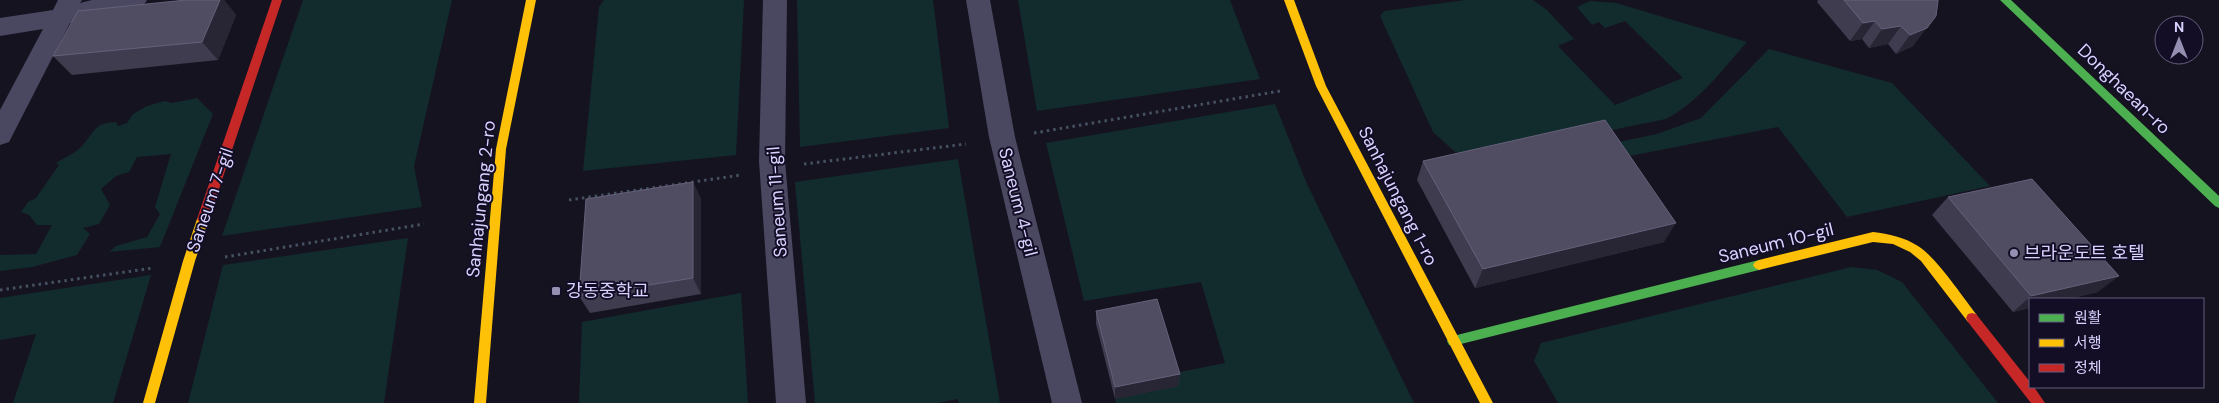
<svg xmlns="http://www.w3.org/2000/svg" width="2219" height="403" viewBox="0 0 2219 403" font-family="'DM Sans','Noto Sans KR',sans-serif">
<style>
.green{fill:#122b2d}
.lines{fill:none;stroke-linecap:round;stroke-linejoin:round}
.path{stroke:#445161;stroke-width:3;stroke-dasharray:2.5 4;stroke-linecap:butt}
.street{fill:#4a4861;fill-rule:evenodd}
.fast{fill:#4caf50;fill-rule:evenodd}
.slow{fill:#ffc107;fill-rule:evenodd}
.jam{fill:#c62828;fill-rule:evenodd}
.wall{fill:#403c4f}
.shaded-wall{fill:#282534}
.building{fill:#504c62;stroke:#66617b}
.poi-dot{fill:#958fb1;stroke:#130e25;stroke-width:2}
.labels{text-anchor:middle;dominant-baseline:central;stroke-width:4;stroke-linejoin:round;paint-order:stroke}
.street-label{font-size:18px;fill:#d9d2ff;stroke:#130e25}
.poi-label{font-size:18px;fill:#d9d2ff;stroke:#130e25;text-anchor:start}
</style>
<rect width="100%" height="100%" fill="#161320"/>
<path class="green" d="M303,0H452L414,166L422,207L222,236Z
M604,0H744L736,155L583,171L599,7Z
M797,0H933L949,128L800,147Z
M1018,0H1230L1260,79L1037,111Z
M1465,0H1533L1547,10L1574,39L1558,46L1615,105L1683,78L1625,21L1605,28L1599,22L1592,25L1577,7L1590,1L1616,3L1747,42C1722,70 1700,101 1666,119L1479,157L1455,152L1433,132L1380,16L1384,11Z
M1769,49L1892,83L1990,186L1847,217L1778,127L1609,160L1599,146L1657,134L1701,118Z
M197,98L213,114L160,247L109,252L116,246L147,237L160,214L155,207L171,154L137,157L129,172L116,176L101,189L110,205L99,224L83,228L90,234L77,255L32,267L0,271V255L36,254L52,225H37L29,215L21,212L28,202L36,198L59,165L56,163C64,158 76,153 83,145C95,131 94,123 116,122L118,126L127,123L133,114L147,106L165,101L172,103Z
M1275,104L1307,184L1414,403H1116L1115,399L1178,386L1175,373L1225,363L1201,282L1084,301L1046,143Z
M958,159L1000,403H959L957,399L938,403H815L795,182Z
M408,238L384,403H188L223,265Z
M1851,267L1877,270L1902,282L1998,403H1558L1534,361L1541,343Z
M151,275L113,403H13L36,334L0,340V298Z
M741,293L748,403H579L582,322Z"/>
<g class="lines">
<path class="path" d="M1034,133L1280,91
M804,164L966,144
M569,200L741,175
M225,257L424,224
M0,290L153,268"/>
<path class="street" d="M58,0H82L80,3L92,0H147L143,6L111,11L70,23L9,142L0,145V110L43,29L0,36V18L53,10Z
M763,0H787L785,161L806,403H776L759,161Z
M966,0H990L1015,137L1082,403H1052L989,137Z"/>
<path class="fast" d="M2000,0H2011L2219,196V208L2215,206Z
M1759,260L1763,262L1765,265L1763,268L1759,270L1453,346L1449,345L1447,341L1449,337L1453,336Z"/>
<path class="slow" d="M526,0H536L506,149L486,403H474L496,149Z
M1284,0H1294L1326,86L1493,403H1480L1316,86Z
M203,214L207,216L209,219L195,261L155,403H143L183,261L197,219L199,216Z
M1873,232C1889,234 1904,237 1918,246C1936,257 1962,296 1976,314L1978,318L1976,322L1972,323L1968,322L1921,261L1910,252L1893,244L1873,242L1759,270L1755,268L1753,265L1755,262L1759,260Z"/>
<path class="jam" d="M272,0H282L209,219L207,222H199L197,219Z
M1972,313L1976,314L2030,382V387H2034L2045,403H2031L1968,322L1966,318L1968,314Z"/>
</g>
<path class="wall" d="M186,0H224L236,15L218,60L72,75L53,56Z
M1818,0H1938L1913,46L1896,54L1888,44L1869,48L1862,39L1850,41L1817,2Z
M1423,161L1664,242L1475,288L1417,180Z
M693,182L701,199V294L590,313L579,296Z
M1948,197L2098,292L2069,299H2030V308L2013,312L1932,215Z
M1096,311L1180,374L1178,386L1115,399L1096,324Z"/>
<path class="shaded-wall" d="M220,0H224L236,15L218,60L202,42Z
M1936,16L1913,46L1896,54L1910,35Z
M1875,21L1862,39L1850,41L1863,23Z
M1901,26L1888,44L1869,48L1882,29Z
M693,182L701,199V294L693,278Z
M1676,223L1664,242L1475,288L1483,269Z
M2119,276L2098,292L2069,299H2030V308L2013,312L2031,296Z
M1180,374L1178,386L1115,399V387Z"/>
<path class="building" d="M186,0H220L202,42L53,56L78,11Z
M1844,0H1938V1L1936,16L1927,28L1910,35L1901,26L1882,29L1875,21L1863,23Z
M1605,120L1676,223L1483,269L1423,161Z
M2032,179L2119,276L2031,296L1948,197Z
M693,182V278L579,296L586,199Z
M1157,299L1180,374L1115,387L1096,311Z"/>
<g class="poi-dot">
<circle cx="2014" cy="253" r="5"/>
<rect x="551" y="286" width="10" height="10" rx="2.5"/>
</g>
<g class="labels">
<g class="street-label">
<text transform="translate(2124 89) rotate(44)">Donghaean-ro</text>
<text transform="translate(1398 196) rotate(63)">Sanhajungang 1-ro</text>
<text transform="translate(481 199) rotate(-84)">Sanhajungang 2-ro</text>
<text transform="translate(210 200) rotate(-71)">Saneum 7-gil</text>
<text transform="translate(777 202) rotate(-94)">Saneum 11-gil</text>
<text transform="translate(1018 202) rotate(76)">Saneum 4-gil</text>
<text transform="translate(1776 243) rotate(-14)">Saneum 10-gil</text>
</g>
<g class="poi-label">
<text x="2024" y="253">브라운도트 호텔</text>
<text x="566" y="291">강동중학교</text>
</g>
</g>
<rect x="2029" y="298" width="175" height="90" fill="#130e25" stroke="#625c7c"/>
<rect x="2039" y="314" width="25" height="8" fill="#4caf50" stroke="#625c7c"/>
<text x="2074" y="323" font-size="15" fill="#d9d2ff">원활</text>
<rect x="2039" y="339" width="25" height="8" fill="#ffc107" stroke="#625c7c"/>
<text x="2074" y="348" font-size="15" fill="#d9d2ff">서행</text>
<rect x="2039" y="364" width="25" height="8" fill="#c62828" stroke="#625c7c"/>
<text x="2074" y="373" font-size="15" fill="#d9d2ff">정체</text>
<g transform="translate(2179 40)"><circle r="24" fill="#130e25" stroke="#625c7c"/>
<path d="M0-4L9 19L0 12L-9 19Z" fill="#958fb1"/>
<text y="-8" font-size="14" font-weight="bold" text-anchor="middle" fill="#d9d2ff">N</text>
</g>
</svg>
